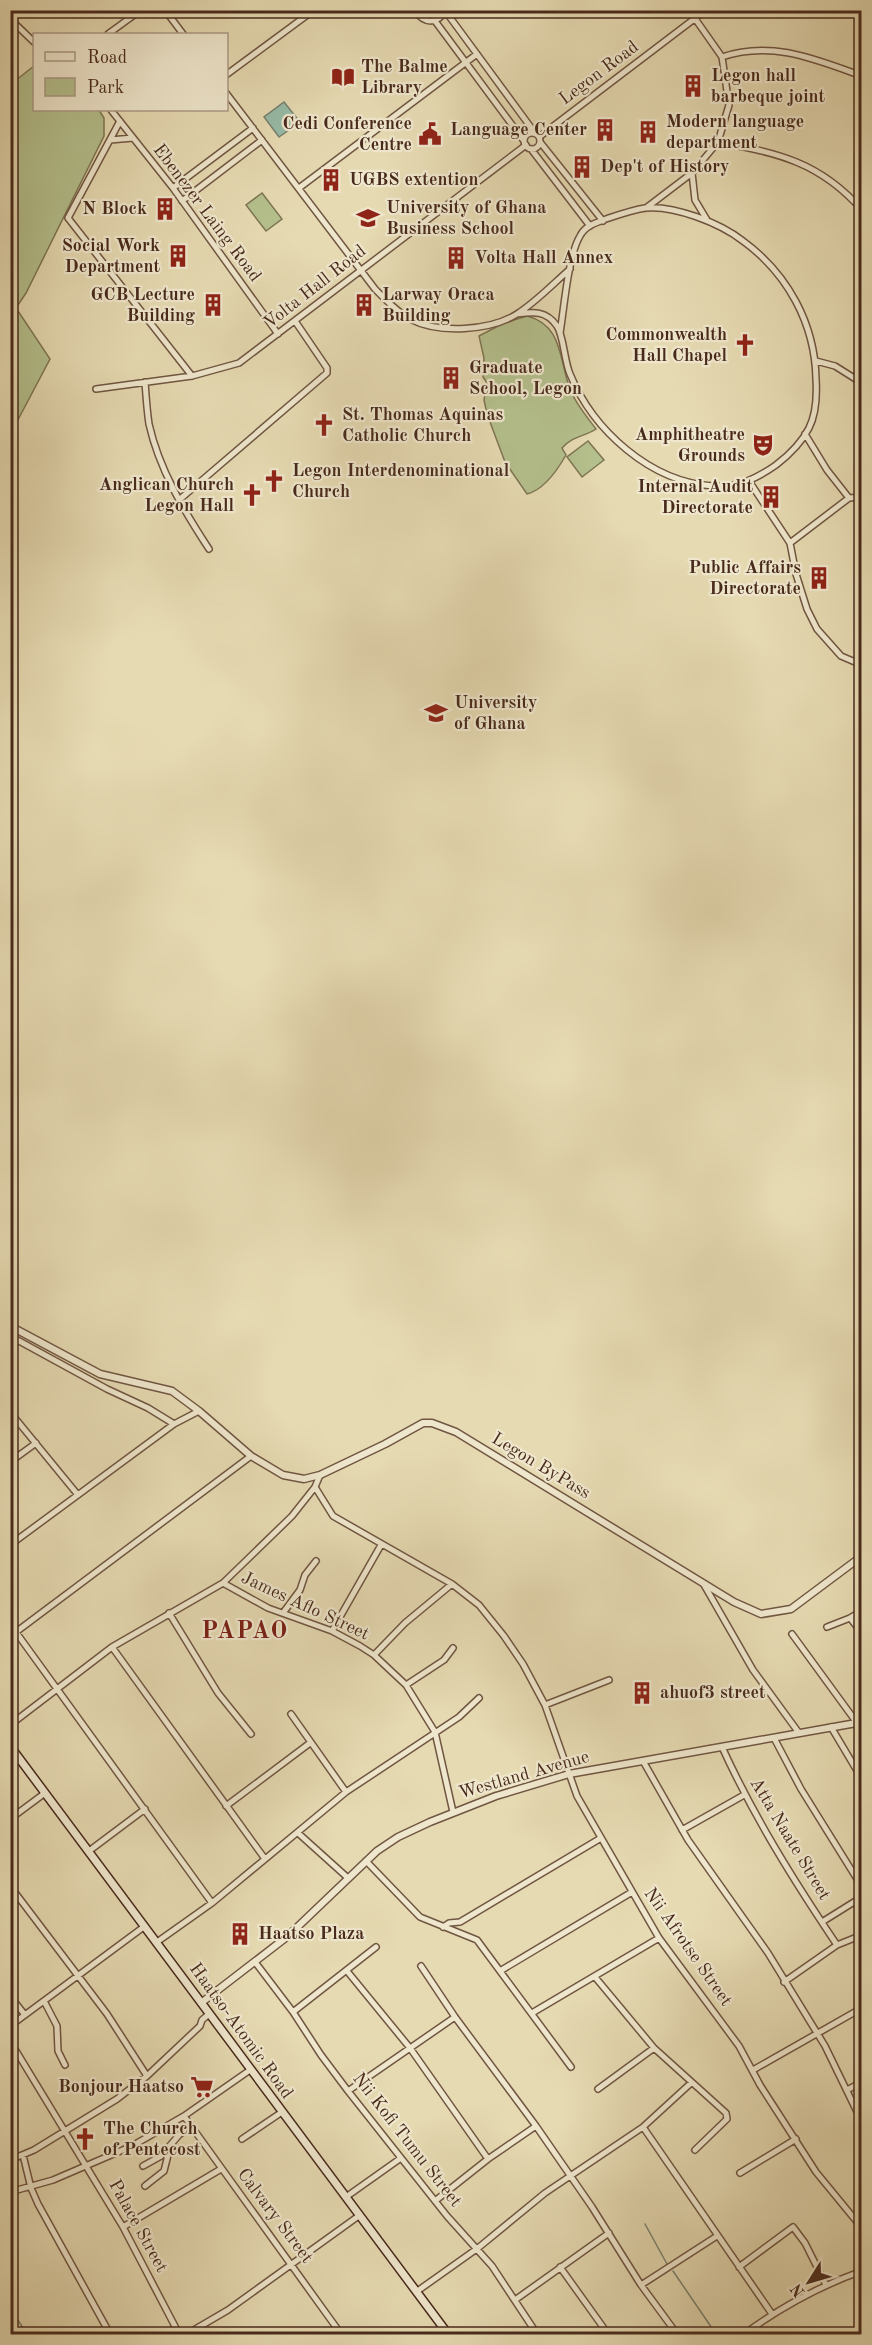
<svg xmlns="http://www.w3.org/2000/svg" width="872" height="2345" viewBox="0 0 872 2345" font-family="'Old Standard TT',serif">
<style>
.green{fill:#b4c08d;stroke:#7e7554;stroke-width:1.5}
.water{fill:#97bba7;stroke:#77816f;stroke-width:1.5}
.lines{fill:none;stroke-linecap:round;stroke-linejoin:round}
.stream{stroke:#77816f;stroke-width:1.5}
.minor-casing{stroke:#705642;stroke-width:8}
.tertiary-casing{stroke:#705642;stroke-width:9}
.secondary-casing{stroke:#482a1c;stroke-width:10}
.minor{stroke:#efe7cd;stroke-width:5}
.tertiary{stroke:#efe7cd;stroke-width:6}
.secondary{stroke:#efe7cd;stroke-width:7}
.labels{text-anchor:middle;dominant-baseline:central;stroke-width:4.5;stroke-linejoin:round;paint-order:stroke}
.poi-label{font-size:18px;font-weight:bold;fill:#482a1c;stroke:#efe7cd;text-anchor:start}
.street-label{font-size:18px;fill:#482a1c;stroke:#efe7cd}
.district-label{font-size:24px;font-weight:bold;letter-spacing:1.5px;fill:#7a1f14;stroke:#efe7cd}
</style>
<rect width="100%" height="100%" fill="#e6dab2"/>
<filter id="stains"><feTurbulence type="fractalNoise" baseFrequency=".00333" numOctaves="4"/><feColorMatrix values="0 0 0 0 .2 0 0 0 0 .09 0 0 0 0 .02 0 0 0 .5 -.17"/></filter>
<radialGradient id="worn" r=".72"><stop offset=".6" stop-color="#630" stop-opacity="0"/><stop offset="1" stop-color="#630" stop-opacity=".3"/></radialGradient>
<path class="green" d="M34,66V110H99L104,118V136L26,293L16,308L50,359L11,433V84Z
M262,193L282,219L266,231L246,205Z
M527,316C563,325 559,360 570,389C575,403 587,417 596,429C584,437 572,436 562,448L566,455C558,469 544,490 527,494L505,462L487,414L484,400L487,383L483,377L484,358L479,336L504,323Z
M588,441L604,460L582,477L567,457Z"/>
<path class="water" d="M284,102L300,122L279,137L264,117Z"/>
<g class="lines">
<path class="stream" d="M645,2224L667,2264
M673,2271L716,2334
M10,2308L27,2334"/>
<g class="minor-casing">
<path id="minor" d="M165,10L183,34
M415,10C424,25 438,24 446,10
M544,10H548
M446,12L535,133
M10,19L34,42
M435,21L524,141
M108,34L141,10
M722,57C771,40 815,59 862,76
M226,75L314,10
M226,93L375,289C386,300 397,312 410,319C439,334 490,331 517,314C536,302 553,284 570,269
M111,110L173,188L278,334
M120,121L68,218L192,376
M524 141a8 8 0 1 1 16 0a8 8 0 1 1-16 0Z
M539,137L706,10
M110,140L133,138
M540,142L603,221
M718,142C778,153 820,162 862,210
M531,149L590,226
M692,173L695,200L707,220
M173,188L253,128
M299,188L477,54
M182,201L262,140
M646,208L692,173L718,142L729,105L722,57L689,10
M517,314C533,312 546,310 557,326C564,337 564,360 570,374C593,430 650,482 713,486C737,488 756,479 776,465C789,455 801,444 809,428C816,414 817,395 816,379C815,324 788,274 743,241C720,223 674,205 645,208C632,210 618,215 606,219C595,223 585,226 580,236C568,256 564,309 560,333
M816,361L835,366L862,383
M145,382C146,396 147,411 149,424C159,469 184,511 209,549
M96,389L192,376L239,363L526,145
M805,434L827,470L849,498L862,497
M749,481L790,543L796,574L807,609L817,629L841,656L862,665
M179,500L327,373V368L295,321
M790,543L849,498
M10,1336L107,1389L148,1408L174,1424
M10,1412L78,1495
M10,1462L36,1443
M315,1487L333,1516L452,1584L479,1605L504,1636L523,1664L545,1705L577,1796L659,1938L739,2046L760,2085L816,2172L862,2228
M10,1545L174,1424L199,1411
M223,1583L268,1608L332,1631L360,1646L374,1655L406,1685L435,1732L453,1812
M703,1583L753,1670L799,1733
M169,1613L218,1693L251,1734
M283,1613L300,1590L305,1575L316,1561
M850,1618L862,1611
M10,1624L212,1903
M827,1627L850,1618L862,1633
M332,1631L381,1545
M16,1632L251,1456
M792,1634L857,1723
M112,1647L265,1859
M374,1655L405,1623L452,1584
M406,1685L444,1660L453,1648
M545,1705L609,1680
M291,1714L346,1792
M10,1725L112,1647L223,1583L292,1516L315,1487L320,1475
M831,1727L862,1779
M774,1738L801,1789L862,1887
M722,1747C754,1817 794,1881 837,1945
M643,1761L688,1840L768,1953L825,2046L862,2122
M226,1806L310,1743
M10,1819L45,1793
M682,1830L744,1795
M298,1833L348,1878
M89,1851L145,1809
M366,1861L420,1917L477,1940L571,2067
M10,1886L107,2014L147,2076
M822,1922L862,1897
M443,1927L449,1923L460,1922L601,1838
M157,1942L212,1903L346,1792L459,1717L479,1698
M255,1962L293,2012L321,2055L348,2091L447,2216L492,2266L537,2334
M421,1966L455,2017L536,2126L592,2207L641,2285L677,2334
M347,1971L410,2048L488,2159
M500,1971L632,1892
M595,1977L654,2048L726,2113L727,2119L695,2150
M784,1982L837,1945L862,1935
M10,1996L25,2015
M44,2001L57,2026L58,2051L65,2065
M293,2012L376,1947
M532,2013L659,1938
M10,2026L145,1926
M10,2041L123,2227L179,2334
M753,2070L862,2008
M598,2089L654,2048
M847,2090L862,2082
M348,2091L455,2017
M184,2116L341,2334
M643,2127L772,2314
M242,2139L282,2112
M23,2155L31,2188L38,2204L110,2334
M10,2160L34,2150L117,2099L147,2076L200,2026L202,2020L209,2014
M143,2166L161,2156L179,2135L192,2126
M740,2173L796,2139
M145,2186L164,2171L169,2151
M10,2192L53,2180L132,2146L184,2116L250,2070
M346,2197L401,2158
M435,2201L488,2159L536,2126
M123,2227L221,2169
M560,2267L608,2334
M739,2267L793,2227L805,2243L826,2285
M641,2285L717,2236
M416,2292L478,2248L545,2193L643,2127L691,2083
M515,2300L609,2233
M10,2331L13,2334
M187,2334L228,2310L360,2215
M744,2334C780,2308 819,2286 862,2271
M849,2334L862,2328"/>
</g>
<g class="tertiary-casing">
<path id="tertiary" d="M10,1326L100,1374L172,1391L199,1411L251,1456L283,1475L304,1479L320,1475L385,1444L423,1423H432L456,1432L734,1602L761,1614L791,1609L862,1556
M201,2003L288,1936L377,1851L398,1837L430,1822L496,1796L569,1774L862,1722"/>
</g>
<g class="secondary-casing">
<path id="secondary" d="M10,1746L448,2334"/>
</g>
<use href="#minor" class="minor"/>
<use href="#tertiary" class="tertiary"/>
<use href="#secondary" class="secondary"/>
</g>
<defs>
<g id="library-bare" transform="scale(1.8)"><path d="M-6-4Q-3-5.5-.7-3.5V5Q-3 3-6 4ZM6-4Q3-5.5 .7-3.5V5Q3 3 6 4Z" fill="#8f2418" stroke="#efe7cd" stroke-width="2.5" paint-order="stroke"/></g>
<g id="building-bare" transform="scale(1.8)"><path d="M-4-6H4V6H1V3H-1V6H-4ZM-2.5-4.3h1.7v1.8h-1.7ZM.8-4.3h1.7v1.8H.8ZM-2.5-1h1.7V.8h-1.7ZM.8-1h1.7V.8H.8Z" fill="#8f2418" stroke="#efe7cd" stroke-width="2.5" paint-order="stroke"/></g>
<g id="civic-bare" transform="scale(1.8)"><path d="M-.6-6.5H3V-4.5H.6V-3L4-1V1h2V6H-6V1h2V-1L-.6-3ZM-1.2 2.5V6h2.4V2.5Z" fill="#8f2418" stroke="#efe7cd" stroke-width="2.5" paint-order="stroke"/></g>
<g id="university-bare" transform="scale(1.8)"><path d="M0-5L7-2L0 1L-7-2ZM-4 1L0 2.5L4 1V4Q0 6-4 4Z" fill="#8f2418" stroke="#efe7cd" stroke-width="2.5" paint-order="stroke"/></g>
<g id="church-bare" transform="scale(1.8)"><path d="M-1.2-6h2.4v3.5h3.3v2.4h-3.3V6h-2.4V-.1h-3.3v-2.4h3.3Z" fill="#8f2418" stroke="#efe7cd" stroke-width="2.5" paint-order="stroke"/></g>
<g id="theatre-bare" transform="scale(1.8)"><path d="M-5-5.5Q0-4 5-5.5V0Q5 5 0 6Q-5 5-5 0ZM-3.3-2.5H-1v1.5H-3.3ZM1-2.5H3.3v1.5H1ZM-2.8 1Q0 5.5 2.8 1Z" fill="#8f2418" stroke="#efe7cd" stroke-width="2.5" paint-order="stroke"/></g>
<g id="supermarket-bare" transform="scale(1.8)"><path d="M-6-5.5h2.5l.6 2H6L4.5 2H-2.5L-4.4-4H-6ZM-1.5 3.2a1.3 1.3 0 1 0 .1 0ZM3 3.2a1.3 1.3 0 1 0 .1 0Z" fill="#8f2418" stroke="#efe7cd" stroke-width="2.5" paint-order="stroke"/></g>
</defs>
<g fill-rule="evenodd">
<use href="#library-bare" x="343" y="77"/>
<use href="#building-bare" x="693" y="86"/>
<use href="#building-bare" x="605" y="130"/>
<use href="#building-bare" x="648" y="132"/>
<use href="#civic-bare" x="430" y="134"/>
<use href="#building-bare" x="582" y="167"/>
<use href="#building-bare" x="331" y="180"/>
<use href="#building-bare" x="165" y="209"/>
<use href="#university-bare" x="368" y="218"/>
<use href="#building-bare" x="178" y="256"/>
<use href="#building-bare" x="456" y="258"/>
<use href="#building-bare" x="213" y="305"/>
<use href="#building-bare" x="364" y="305"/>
<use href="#church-bare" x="745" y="345"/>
<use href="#building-bare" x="451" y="378"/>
<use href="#church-bare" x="324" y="425"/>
<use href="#theatre-bare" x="763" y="445"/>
<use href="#church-bare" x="274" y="481"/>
<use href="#church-bare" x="252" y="495"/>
<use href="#building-bare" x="771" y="497"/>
<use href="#building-bare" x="819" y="578"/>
<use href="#university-bare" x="436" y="713"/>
<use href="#building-bare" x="642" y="1693"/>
<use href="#building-bare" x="240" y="1934"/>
<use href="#supermarket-bare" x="202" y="2087"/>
<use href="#church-bare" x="85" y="2139"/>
</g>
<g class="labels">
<g class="poi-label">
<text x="361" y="67">The Balme<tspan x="361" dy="21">Library</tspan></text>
<text x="711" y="76">Legon hall<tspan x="711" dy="21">barbeque joint</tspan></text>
<text x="666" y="122">Modern language<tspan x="666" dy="21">department</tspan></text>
<text x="412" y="124" text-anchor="end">Cedi Conference<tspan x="412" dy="21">Centre</tspan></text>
<text x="587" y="130" text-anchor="end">Language Center</text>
<text x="600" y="167">Dep't of History</text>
<text x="349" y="180">UGBS extention</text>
<text x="386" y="208">University of Ghana<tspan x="386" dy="21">Business School</tspan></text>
<text x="147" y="209" text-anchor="end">N Block</text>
<text x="160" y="246" text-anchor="end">Social Work<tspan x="160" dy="21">Department</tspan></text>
<text x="474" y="258">Volta Hall Annex</text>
<text x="195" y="295" text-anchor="end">GCB Lecture<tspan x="195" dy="21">Building</tspan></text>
<text x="382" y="295">Larway Oraca<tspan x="382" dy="21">Building</tspan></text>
<text x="727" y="335" text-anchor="end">Commonwealth<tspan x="727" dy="21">Hall Chapel</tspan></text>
<text x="469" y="368">Graduate<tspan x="469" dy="21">School, Legon</tspan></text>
<text x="342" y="415">St. Thomas Aquinas<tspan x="342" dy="21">Catholic Church</tspan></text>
<text x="745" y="435" text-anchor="end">Amphitheatre<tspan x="745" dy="21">Grounds</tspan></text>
<text x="292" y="471">Legon Interdenominational<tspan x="292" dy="21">Church</tspan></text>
<text x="234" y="485" text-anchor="end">Anglican Church<tspan x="234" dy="21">Legon Hall</tspan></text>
<text x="753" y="487" text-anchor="end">Internal Audit<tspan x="753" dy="21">Directorate</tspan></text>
<text x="801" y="568" text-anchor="end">Public Affairs<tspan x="801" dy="21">Directorate</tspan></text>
<text x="454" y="703">University<tspan x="454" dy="21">of Ghana</tspan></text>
<text x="660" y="1693">ahuof3 street</text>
<text x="258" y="1934">Haatso Plaza</text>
<text x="184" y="2087" text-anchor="end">Bonjour Haatso</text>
<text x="103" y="2129">The Church<tspan x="103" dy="21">of Pentecost</tspan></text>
</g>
<g class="street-label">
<text transform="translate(599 73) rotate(-37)">Legon Road</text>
<text transform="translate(207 213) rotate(53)">Ebenezer Laing Road</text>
<text transform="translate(315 287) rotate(-38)">Volta Hall Road</text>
<text transform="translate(541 1466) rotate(31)">Legon ByPass</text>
<text transform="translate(305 1606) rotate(25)">James Aflo Street</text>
<text transform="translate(524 1775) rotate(-16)">Westland Avenue</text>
<text transform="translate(790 1839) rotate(59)">Atta Naate Street</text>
<text transform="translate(688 1947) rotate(55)">Nii Afrotse Street</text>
<text transform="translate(241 2031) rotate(54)">Haatso-Atomic Road</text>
<text transform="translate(407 2140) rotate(52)">Nii Kofi Tumu Street</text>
<text transform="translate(275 2216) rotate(53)">Calvary Street</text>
<text transform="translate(138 2226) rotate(61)">Palace Street</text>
</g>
<g class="district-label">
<text x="245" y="1632">PAPAO</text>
</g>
</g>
<rect width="872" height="2345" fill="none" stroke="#e6dab2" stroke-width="36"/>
<rect x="12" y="12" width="848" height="2321" fill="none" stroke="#482a1c" stroke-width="3"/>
<rect x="18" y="18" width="836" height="2309" fill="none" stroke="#482a1c" stroke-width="1.5"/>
<rect x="33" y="33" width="195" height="78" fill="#efe7cd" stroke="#ac9b86" stroke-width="1.5"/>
<rect x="45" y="52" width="30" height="9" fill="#efe7cd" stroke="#ac9b86" stroke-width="1.5"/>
<text x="87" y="63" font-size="18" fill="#482a1c">Road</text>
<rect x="45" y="78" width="30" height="18" fill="#b4c08d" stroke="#ac9b86" stroke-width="1.5"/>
<text x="87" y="93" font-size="18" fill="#482a1c">Park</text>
<g transform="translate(809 2282) rotate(233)" stroke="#efe7cd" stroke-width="4.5" paint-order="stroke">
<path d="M0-4.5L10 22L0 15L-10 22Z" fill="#482a1c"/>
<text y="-9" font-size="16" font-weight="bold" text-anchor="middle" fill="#482a1c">N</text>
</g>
<rect width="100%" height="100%" filter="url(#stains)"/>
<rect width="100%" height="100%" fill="url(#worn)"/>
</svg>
